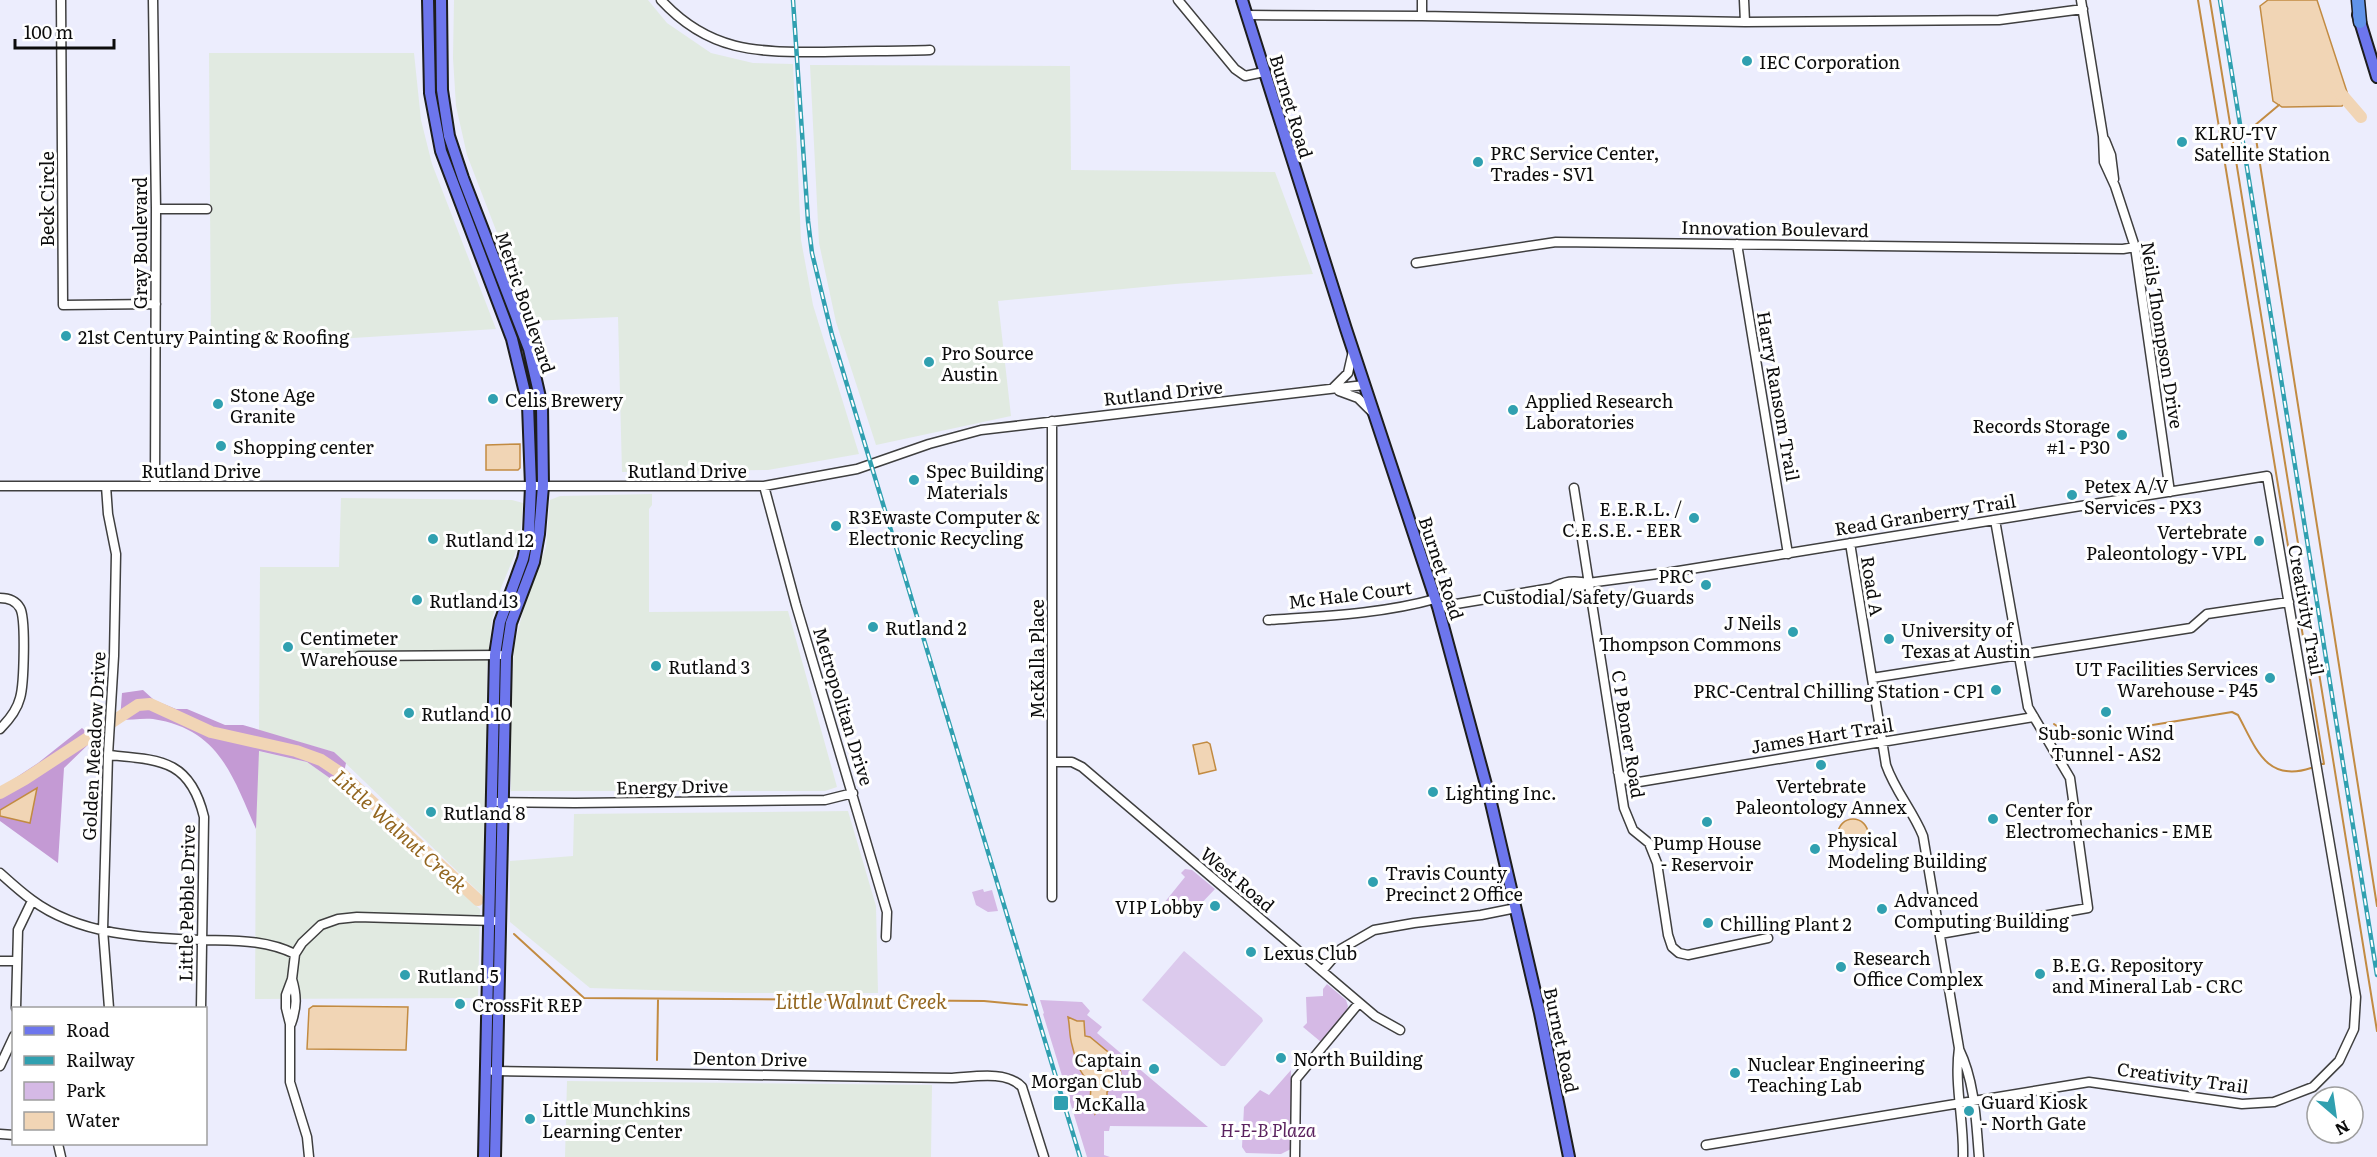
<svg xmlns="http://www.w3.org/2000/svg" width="2377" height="1157" viewBox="0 0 2377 1157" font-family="Literata,serif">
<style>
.industrial{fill:#e1eae1}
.green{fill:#d5b9e5}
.forest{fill:#c49ad4}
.pitch{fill:#dccaed}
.water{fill:#f1d5b5;stroke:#c28b42;stroke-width:1.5}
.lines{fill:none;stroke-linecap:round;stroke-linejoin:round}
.stream{stroke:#c28b42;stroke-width:2}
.river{stroke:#f1d5b5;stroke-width:12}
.minor-casing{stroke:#3f3f3f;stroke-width:11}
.major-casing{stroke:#1d1d1d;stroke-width:14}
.highway-casing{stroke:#1d1d1d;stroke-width:15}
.minor{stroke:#fff;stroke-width:8}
.major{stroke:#6d76ed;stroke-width:10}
.highway{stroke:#6093e8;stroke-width:12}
.rail-casing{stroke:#30a0b0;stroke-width:4.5}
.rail{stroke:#fff;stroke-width:2;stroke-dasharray:7;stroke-linecap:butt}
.poi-dot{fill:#30a0b0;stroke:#fff;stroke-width:2}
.labels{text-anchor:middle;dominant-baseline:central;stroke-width:6;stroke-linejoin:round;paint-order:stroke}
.poi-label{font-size:18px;fill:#0c0c0c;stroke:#fff;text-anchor:start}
.street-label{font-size:18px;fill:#0c0c0c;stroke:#fff}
.park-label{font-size:18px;font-style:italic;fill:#5b225e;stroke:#fff}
.water-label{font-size:20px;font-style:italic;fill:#936620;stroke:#fff}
</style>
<rect width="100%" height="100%" fill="#ecedfd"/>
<path class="industrial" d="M454,0H648L667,23L711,53L753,63L793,64L801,240L813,305L859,454L768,470L622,472L618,317L531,321L467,155L456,106L453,58Z
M209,53H414L421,120L432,164L496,329L211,347Z
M810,65L1070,66L1071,170L1275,172L1313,274L1175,284L998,301L1011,416L876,445L836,322L819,243Z
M652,494V505L649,509V612L788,611L837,787L825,791H511V706L514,647L523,611L546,547L550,500L560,496Z
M341,498L512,500L523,503L520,542L501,588L492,619L487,668L485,887L483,896L334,752L259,731L260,567H339Z
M258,751L307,762L344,788L480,909L478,998L255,999L256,806Z
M848,811L876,906L878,993H742L590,988L510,922V861L573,856L574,814Z
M567,1081L932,1085L931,1157H565Z"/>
<path class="green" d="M1185,869L1192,870L1215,889L1195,910L1169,916L1160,908L1185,877L1181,873Z
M983,889L984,892L992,890L998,911L988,912L976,905L972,892Z
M1327,984L1346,1000L1348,1006L1346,1012L1321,1042L1303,1027L1307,1023L1306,997L1323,996V989Z
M1040,1000L1082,1002L1090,1011L1087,1015L1102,1027L1097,1033L1208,1127L1110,1126L1109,1131H1104V1155L1110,1157H1087L1043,1014L1044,1013Z
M1291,1070V1149L1281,1154L1246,1153L1242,1147L1244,1107L1260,1090L1269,1095Z"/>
<path class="forest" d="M143,690L154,700L176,709H187L225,725H243L334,752L346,763L341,786L307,762L259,751L256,829C232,775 219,729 153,719C143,718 130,720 120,720L122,693Z
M82,728L94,739L64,768L58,863L0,821V788L38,763Z"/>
<path class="pitch" d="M1184,951L1262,1018L1263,1021L1225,1066H1221L1142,1000Z"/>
<path class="water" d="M2268,0H2317L2349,98L2342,106L2282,107L2273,101L2260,6Z
M520,444V468L518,470H486V445Z
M1207,742L1210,744L1216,770L1199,774L1193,745Z
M37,788L30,823L0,816V810Z
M1838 834a15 15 0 1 1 30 0a15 15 0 1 1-30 0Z
M313,1006L408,1007L406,1050L307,1049L309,1009Z
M1068,1017L1077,1021H1084L1085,1036L1090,1037L1119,1061L1121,1075L1107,1092V1100L1095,1114L1094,1103H1089C1094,1084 1087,1083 1079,1068C1076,1061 1074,1053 1072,1045C1069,1035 1070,1026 1068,1017Z"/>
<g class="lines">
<path class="stream" d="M2198,0L2324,764H2322
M2210,0L2377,1031
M2279,105L2254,126L2377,906
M2054,724L2073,738L2232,712L2238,715C2256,748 2266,783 2311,768
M514,934L584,998L984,1001L1027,1005
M657,1060L658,1000"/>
<path class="river" d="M2336,88L2361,117
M0,793L25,779L138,705L150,704L211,732L296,751L321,760L342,774L478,900"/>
<g class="minor-casing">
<path id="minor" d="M61,0L63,305L156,304
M153,0L156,209L155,486
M661,0C710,53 758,52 824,52C860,51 895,51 930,50
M1178,0L1235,69L1245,76L1264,72
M1422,0V16
M1744,0L1745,22
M2081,0L2103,136L2104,162L2115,186L2135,247L2170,492
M1247,15L1422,16L1745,22L1999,20L2083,9
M2105,140L2111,155L2114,179
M156,209H207
M1737,244L1788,554
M1416,263L1556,242L2123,249L2135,247
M1333,388L1348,373L1353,351
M1339,391L1358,398L1373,413
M0,486H764L857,469L929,444L981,430L1364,385
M106,486L108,514L116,554L114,656L108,755L103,930L109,1008
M764,486L796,605L887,912L886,937
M1574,488L1624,808L1633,830L1649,843L1657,863L1668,935L1672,947L1679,953L1688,955L1768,938
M1850,543L1886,765C1895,791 1913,811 1923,836L1959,1048C1954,1084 1964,1121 1963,1157
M1552,588C1566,592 1576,590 1588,583
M0,598C8,598 16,601 20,608C26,618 24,685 20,698C17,710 9,720 0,729
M1438,607L1552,588C1564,581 1574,580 1588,583L1672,572L2267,476L2356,997L2354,1029L2339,1061L2313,1087L2274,1102L2242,1104L2089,1082L1706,1145
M1268,620C1324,616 1381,614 1435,599
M359,656L500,655
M1872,678L2191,628L2207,614L2289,602
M108,755C160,760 190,759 204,817L201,1008
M1052,762H1072L1082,767L1375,1016L1400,1030
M1618,772L1624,779L1639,782L2034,717
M497,802L575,803L825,800L853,793
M0,873C10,882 21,892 32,900C79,935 144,938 201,940C234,941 264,939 295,954
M1052,897V421
M1940,934L2088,908L2070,778L2028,707L1995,520
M0,961H16
M1322,971L1341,949L1374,930L1414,923L1481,915L1516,908
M16,1008L18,930L32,901
M291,1024C297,1007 297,996 292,979
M1959,1049C1975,1082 1976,1121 1979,1157
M0,1066L14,1036
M493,1071L952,1078C973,1077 1006,1070 1022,1087L1044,1157
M0,1134L14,1135
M58,1144L61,1157
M309,1157L307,1137L290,1082V1024L286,1008V995L292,979L295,954L302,943L321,925L338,919L357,917L494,921
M1295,1157L1296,1079L1359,1003"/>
</g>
<g class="major-casing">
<path id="major" d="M428,0L430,93L441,151L512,339L528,405L531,486L529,532L523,559L500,622L495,655L484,1157
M441,0L442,90L449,136L463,178L529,349L542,406L543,486L539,534L534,562L511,623L506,656L495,1157
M1242,0L1346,329L1438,607L1491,803L1540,1013L1569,1157
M2358,15L2377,77"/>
</g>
<g class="highway-casing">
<path id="highway" d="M2358,0L2360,22"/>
</g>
<use href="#minor" class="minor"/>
<use href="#major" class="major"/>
<use href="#highway" class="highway"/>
<g class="rail-casing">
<path id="rail" d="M793,0L808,221L812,253L832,335L1080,1157
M2220,0L2377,975"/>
</g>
<use href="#rail" class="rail"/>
</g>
<g class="poi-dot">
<circle cx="1747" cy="61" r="6"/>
<circle cx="2182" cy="142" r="6"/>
<circle cx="1478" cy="162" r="6"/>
<circle cx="66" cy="336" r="6"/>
<circle cx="929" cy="362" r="6"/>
<circle cx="493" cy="399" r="6"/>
<circle cx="218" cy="404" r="6"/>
<circle cx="1513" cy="410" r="6"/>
<circle cx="2122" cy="435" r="6"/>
<circle cx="221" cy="446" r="6"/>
<circle cx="914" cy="480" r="6"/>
<circle cx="2072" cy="495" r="6"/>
<circle cx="1694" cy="518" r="6"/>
<circle cx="836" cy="526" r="6"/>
<circle cx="433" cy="539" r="6"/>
<circle cx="2259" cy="541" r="6"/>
<circle cx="1706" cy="585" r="6"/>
<circle cx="417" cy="600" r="6"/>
<circle cx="873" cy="627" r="6"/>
<circle cx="1793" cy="632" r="6"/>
<circle cx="1889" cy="639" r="6"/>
<circle cx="288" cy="647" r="6"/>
<circle cx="656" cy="666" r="6"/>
<circle cx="2270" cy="678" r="6"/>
<circle cx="1996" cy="690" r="6"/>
<circle cx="2106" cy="712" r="6"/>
<circle cx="409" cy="713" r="6"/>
<circle cx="1821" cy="765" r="6"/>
<circle cx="1433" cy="792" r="6"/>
<circle cx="431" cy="812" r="6"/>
<circle cx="1993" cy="819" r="6"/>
<circle cx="1707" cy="822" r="6"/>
<circle cx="1815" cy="849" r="6"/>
<circle cx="1373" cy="882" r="6"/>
<circle cx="1215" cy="906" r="6"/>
<circle cx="1882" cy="909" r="6"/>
<circle cx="1708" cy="923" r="6"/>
<circle cx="1251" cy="952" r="6"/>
<circle cx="1841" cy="967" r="6"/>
<circle cx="2040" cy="974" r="6"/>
<circle cx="405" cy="975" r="6"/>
<circle cx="460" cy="1004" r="6"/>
<circle cx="1281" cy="1058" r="6"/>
<circle cx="1154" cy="1069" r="6"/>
<circle cx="1735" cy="1073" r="6"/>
<rect x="1053" y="1095" width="16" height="16" rx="3"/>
<circle cx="1969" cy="1111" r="6"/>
<circle cx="530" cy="1119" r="6"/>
</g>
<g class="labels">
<g class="poi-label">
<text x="1759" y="61">IEC Corporation</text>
<text x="2194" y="132">KLRU-TV<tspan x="2194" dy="21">Satellite Station</tspan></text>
<text x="1490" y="152">PRC Service Center,<tspan x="1490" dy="21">Trades - SV1</tspan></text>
<text x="78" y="336">21st Century Painting &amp; Roofing</text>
<text x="941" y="352">Pro Source<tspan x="941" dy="21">Austin</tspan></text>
<text x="230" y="394">Stone Age<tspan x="230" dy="21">Granite</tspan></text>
<text x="505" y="399">Celis Brewery</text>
<text x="1525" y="400">Applied Research<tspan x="1525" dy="21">Laboratories</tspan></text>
<text x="2110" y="425" text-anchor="end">Records Storage<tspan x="2110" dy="21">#1 - P30</tspan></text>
<text x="233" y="446">Shopping center</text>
<text x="926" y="470">Spec Building<tspan x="926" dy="21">Materials</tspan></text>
<text x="2084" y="485">Petex A/V<tspan x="2084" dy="21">Services - PX3</tspan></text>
<text x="1682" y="508" text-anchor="end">E.E.R.L. /<tspan x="1682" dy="21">C.E.S.E. - EER</tspan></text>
<text x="848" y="516">R3Ewaste Computer &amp;<tspan x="848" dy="21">Electronic Recycling</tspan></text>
<text x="2247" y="531" text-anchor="end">Vertebrate<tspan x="2247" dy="21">Paleontology - VPL</tspan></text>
<text x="445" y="539">Rutland 12</text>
<text x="1694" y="575" text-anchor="end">PRC<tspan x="1694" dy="21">Custodial/Safety/Guards</tspan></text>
<text x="429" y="600">Rutland 13</text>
<text x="1781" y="622" text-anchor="end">J Neils<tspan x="1781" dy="21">Thompson Commons</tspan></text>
<text x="885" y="627">Rutland 2</text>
<text x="1901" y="629">University of<tspan x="1901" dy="21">Texas at Austin</tspan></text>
<text x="300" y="637">Centimeter<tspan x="300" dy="21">Warehouse</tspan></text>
<text x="668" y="666">Rutland 3</text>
<text x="2258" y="668" text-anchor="end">UT Facilities Services<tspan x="2258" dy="21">Warehouse - P45</tspan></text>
<text x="1984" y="690" text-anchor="end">PRC-Central Chilling Station - CP1</text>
<text x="421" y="713">Rutland 10</text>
<text x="2106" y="732" text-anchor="middle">Sub-sonic Wind<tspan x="2106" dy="21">Tunnel - AS2</tspan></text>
<text x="1821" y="785" text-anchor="middle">Vertebrate<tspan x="1821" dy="21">Paleontology Annex</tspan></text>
<text x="1445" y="792">Lighting Inc.</text>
<text x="2005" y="809">Center for<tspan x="2005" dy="21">Electromechanics - EME</tspan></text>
<text x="443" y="812">Rutland 8</text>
<text x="1827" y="839">Physical<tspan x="1827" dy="21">Modeling Building</tspan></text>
<text x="1707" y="842" text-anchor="middle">Pump House<tspan x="1707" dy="21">- Reservoir</tspan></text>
<text x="1385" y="872">Travis County<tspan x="1385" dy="21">Precinct 2 Office</tspan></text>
<text x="1894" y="899">Advanced<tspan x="1894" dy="21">Computing Building</tspan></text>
<text x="1203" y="906" text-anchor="end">VIP Lobby</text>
<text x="1720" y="923">Chilling Plant 2</text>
<text x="1263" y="952">Lexus Club</text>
<text x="1853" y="957">Research<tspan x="1853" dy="21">Office Complex</tspan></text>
<text x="2052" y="964">B.E.G. Repository<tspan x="2052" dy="21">and Mineral Lab - CRC</tspan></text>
<text x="417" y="975">Rutland 5</text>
<text x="472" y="1004">CrossFit REP</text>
<text x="1293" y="1058">North Building</text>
<text x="1142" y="1059" text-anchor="end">Captain<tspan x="1142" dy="21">Morgan Club</tspan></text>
<text x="1747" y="1063">Nuclear Engineering<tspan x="1747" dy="21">Teaching Lab</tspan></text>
<text x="1981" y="1101">Guard Kiosk<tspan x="1981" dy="21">- North Gate</tspan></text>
<text x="1074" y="1103">McKalla</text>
<text x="542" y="1109">Little Munchkins<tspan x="542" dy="21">Learning Center</tspan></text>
</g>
<g class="street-label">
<text transform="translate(1292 106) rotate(73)">Burnet Road</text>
<text transform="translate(46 199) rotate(-90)">Beck Circle</text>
<text transform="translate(1775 228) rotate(1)">Innovation Boulevard</text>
<text transform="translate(139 243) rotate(-90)">Gray Boulevard</text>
<text transform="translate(526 302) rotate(71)">Metric Boulevard</text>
<text transform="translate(2163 335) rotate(81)">Neils Thompson Drive</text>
<text transform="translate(1163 392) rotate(-6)">Rutland Drive</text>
<text transform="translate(1779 396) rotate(80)">Harry Ransom Trail</text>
<text x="201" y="470">Rutland Drive</text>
<text x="687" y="470">Rutland Drive</text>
<text transform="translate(1925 514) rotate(-9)">Read Granberry Trail</text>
<text transform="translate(1442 568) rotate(72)">Burnet Road</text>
<text transform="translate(1873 586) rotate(81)">Road A</text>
<text transform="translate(1350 594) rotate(-7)">Mc Hale Court</text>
<text transform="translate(2307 610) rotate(80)">Creativity Trail</text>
<text transform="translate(1036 659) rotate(-90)">McKalla Place</text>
<text transform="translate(844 706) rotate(73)">Metropolitan Drive</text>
<text transform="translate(1629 734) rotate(81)">C P Boner Road</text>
<text transform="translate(1822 735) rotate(-9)">James Hart Trail</text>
<text transform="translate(93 746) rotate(-87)">Golden Meadow Drive</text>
<text transform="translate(672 786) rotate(-1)">Energy Drive</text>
<text transform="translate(1238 879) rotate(40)">West Road</text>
<text transform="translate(186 903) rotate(-89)">Little Pebble Drive</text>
<text transform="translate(1562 1040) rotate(78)">Burnet Road</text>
<text transform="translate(750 1058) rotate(1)">Denton Drive</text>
<text transform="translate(2183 1077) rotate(8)">Creativity Trail</text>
</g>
<g class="park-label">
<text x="1268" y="1129">H-E-B Plaza</text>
</g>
<g class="water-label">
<text transform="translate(401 830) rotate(42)">Little Walnut Creek</text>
<text x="861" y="1000">Little Walnut Creek</text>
</g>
</g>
<rect x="12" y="1007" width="195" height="138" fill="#ffffff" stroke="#9e9e9e" stroke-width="1.5"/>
<rect x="24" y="1026" width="30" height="9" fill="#6d76ed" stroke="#9e9e9e" stroke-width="1.5"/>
<text x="66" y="1037" font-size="18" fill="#0c0c0c">Road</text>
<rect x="24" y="1056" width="30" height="9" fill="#30a0b0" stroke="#9e9e9e" stroke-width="1.5"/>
<text x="66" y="1067" font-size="18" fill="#0c0c0c">Railway</text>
<rect x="24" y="1082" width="30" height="18" fill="#d5b9e5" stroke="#9e9e9e" stroke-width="1.5"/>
<text x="66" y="1097" font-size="18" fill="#0c0c0c">Park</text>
<rect x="24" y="1112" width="30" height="18" fill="#f1d5b5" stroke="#9e9e9e" stroke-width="1.5"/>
<text x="66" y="1127" font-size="18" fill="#0c0c0c">Water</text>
<g transform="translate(2335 1115) rotate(151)"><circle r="28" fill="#ffffff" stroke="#9e9e9e" stroke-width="1.5"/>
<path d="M0-4.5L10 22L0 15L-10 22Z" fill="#30a0b0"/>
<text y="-9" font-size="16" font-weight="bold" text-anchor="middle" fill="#0c0c0c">N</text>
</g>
<path d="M15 39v9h99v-9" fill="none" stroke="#0c0c0c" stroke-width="3"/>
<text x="24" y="39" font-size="18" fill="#0c0c0c" stroke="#ffffff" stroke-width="4.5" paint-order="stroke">100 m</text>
</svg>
